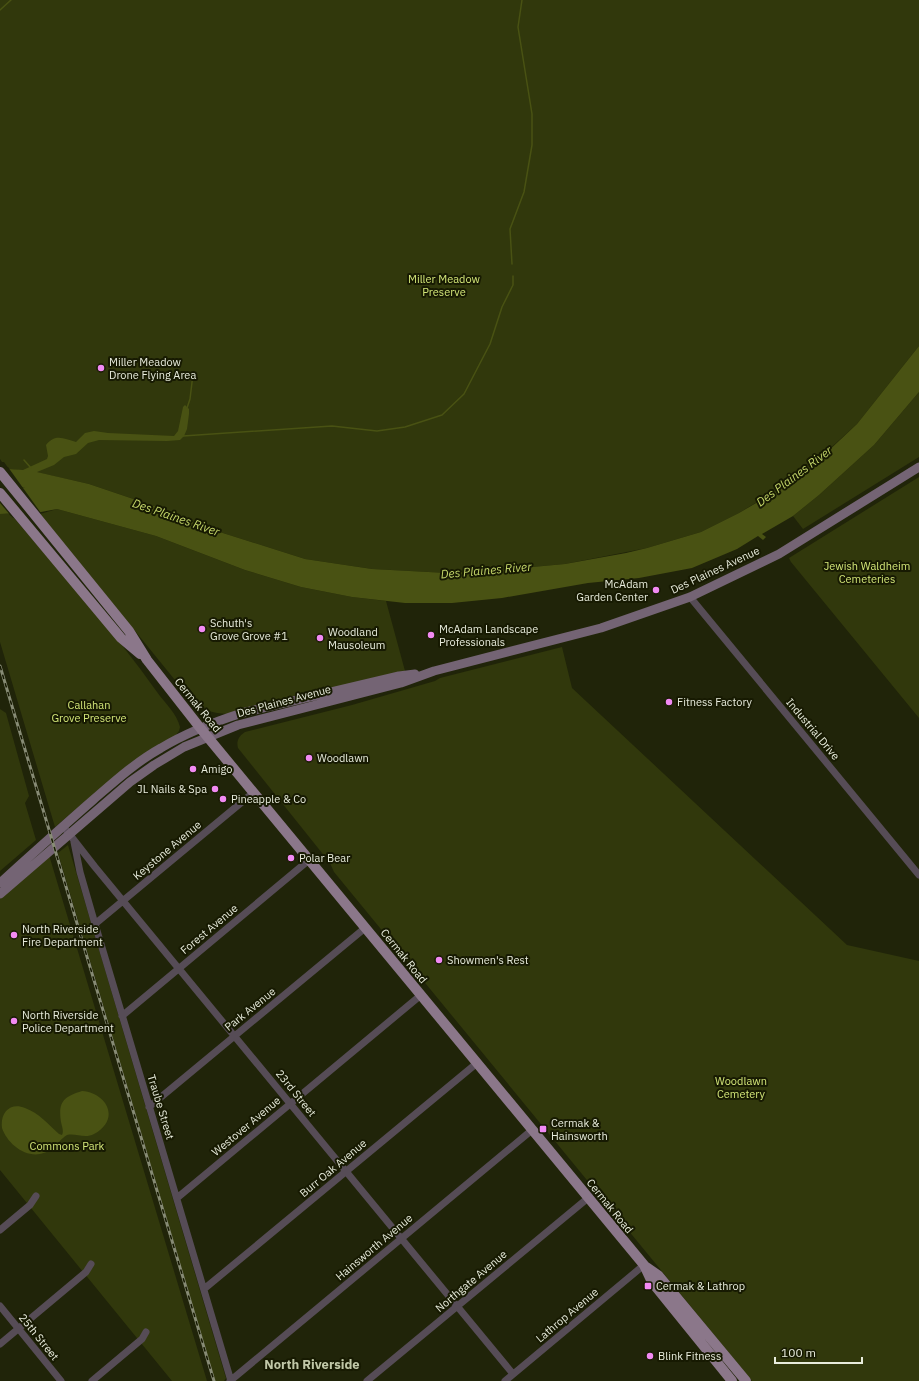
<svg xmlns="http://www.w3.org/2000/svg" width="919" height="1381" viewBox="0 0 919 1381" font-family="'IBM Plex Sans',sans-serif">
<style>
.green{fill:#31380c}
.water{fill:#495213}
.pier{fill:#202409}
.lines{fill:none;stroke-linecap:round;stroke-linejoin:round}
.stream{stroke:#495213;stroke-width:1.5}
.street{stroke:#564c56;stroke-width:7}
.secondary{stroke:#746474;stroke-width:9}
.primary{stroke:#8b778a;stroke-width:10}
.rail-casing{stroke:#878b75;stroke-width:3}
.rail{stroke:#171a02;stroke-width:1.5;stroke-dasharray:4.5;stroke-linecap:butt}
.poi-dot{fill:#f28af3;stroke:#171a02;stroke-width:1.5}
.labels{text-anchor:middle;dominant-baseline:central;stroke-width:4;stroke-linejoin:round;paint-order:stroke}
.park-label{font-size:11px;fill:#d4e779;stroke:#171a02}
.poi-label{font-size:11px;fill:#e8ecdc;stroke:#171a02;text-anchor:start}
.street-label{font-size:11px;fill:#e8ecdc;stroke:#171a02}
.water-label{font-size:12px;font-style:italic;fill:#c5d76a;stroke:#171a02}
.quarter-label{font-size:13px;font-weight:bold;fill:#c0c7a7;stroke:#171a02}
</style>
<rect width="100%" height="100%" fill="#202409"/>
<path class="green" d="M0,0H919V346L857,424L824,454L790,482L739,513L701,532L647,548L565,564L500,570L447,573L372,569L305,559L207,528L157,507L89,484L36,472L9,469L4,462H2L0,459Z
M919,392V457L803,529L793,516L819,495L874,445Z
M919,477V718L791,562L789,558Z
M57,509L156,536L245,570L301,587L352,597L386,601L405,671L227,714C213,713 203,711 192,701L40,514Z
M0,514H9L13,518H14C63,575 114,631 157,692C165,703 177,714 180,727L179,731L175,736L97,791L55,827L0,642Z
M562,647L572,688L847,945L919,961V1381H752L334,872L330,863L238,748C236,741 239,736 245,732L352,705L435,681L440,678Z
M0,709L6,713L29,796L25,803L36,840L0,871Z
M68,845L225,1375L226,1378L224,1381H215L58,853Z
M49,855L207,1381H172L0,1170V898Z"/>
<path class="water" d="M919,346V392L874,445L819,495L793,516L762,534L766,537L763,540L758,536L737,549L692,568L639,578L588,583L502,598L452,603H405L352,597L301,587L245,570L156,536L57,509L41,512L0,514V492L25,487L0,490L9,469L23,470L47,459L48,456L46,445C56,433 64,439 76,442L85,433L94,431L108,433L174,436L178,431L183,407L185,405L189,409V414L187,429L184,436L180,440L167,441L99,440L88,443L76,454L64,457L54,465L37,472L89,484L157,507L207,528L305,559L372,569L447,573L500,570L565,564L626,553L647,548L701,532L739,513L763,499L790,482L824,455L857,424Z
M82,1091C107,1093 121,1119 94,1134C85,1139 76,1133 67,1135C56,1142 56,1151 40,1154C24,1157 7,1143 2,1128C0,1113 10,1102 25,1108C39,1113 48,1124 59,1134L62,1135C64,1131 62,1127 61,1122C58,1102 63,1097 82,1091Z"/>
<path class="pier" d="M8,467L41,513L11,516L0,503V468Z"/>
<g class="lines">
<path class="stream" d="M0,10L11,0
M512,264L510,229L524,192L532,145V114L518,27L522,0
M187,408L190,399L193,374
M183,436L332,426L377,431L405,427L442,415L464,394L490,344L502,307L513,285V276
M24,460L31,468"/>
<path class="street" d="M690,597L919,875
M63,826L95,867L513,1374
M74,842L80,872L95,924L231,1381
M95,924L254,792
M122,1016L309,860
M149,1107L365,928
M177,1198L421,995
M0,1230L30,1205L36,1196
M204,1289L477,1063
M0,1306L61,1381
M0,1344L86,1272L91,1264
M92,1381L142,1339L146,1332
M230,1381L532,1130
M367,1381L588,1198
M505,1381L644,1265"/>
<path class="secondary" d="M0,883C31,855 62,827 93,800C115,781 136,762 161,748C186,733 214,722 242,713L399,676L415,674
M0,894L130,782L154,765L184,747L238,725L401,683L434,671L601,628L690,597L779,554L919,467"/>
<path class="primary" d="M0,472L129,631L147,660L201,729L644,1265L652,1282L732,1381
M0,493L121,638L140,654
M645,1266L658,1275L746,1381"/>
<g class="rail-casing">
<path id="rail" d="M0,666L214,1381"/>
</g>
<use href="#rail" class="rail"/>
</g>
<g class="poi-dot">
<circle cx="101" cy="368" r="4"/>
<circle cx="656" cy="590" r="4"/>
<circle cx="202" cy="629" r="4"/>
<circle cx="431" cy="635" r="4"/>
<circle cx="320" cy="638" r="4"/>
<circle cx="669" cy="702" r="4"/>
<circle cx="309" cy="758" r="4"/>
<circle cx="193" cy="769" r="4"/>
<circle cx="215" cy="789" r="4"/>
<circle cx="223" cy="799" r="4"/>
<circle cx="291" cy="858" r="4"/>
<circle cx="14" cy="935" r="4"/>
<circle cx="439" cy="960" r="4"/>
<circle cx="14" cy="1021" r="4"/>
<rect x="539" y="1125" width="8" height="8" rx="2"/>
<rect x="644" y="1282" width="8" height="8" rx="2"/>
<circle cx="650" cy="1356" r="4"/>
</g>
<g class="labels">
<g class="park-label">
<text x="444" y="279">Miller Meadow<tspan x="444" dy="13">Preserve</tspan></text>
<text x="867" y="566">Jewish Waldheim<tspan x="867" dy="13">Cemeteries</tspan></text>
<text x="89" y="705">Callahan<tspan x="89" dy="13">Grove Preserve</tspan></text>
<text x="741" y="1081">Woodlawn<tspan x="741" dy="13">Cemetery</tspan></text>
<text x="67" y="1146">Commons Park</text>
</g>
<g class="poi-label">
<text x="109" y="362">Miller Meadow<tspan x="109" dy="13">Drone Flying Area</tspan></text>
<text x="648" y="584" text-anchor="end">McAdam<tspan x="648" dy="13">Garden Center</tspan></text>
<text x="210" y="623">Schuth's<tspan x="210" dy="13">Grove Grove #1</tspan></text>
<text x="439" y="629">McAdam Landscape<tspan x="439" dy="13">Professionals</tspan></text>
<text x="328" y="632">Woodland<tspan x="328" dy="13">Mausoleum</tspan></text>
<text x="677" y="702">Fitness Factory</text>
<text x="317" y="758">Woodlawn</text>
<text x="201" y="769">Amigo</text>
<text x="207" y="789" text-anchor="end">JL Nails &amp; Spa</text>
<text x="231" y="799">Pineapple &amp; Co</text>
<text x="299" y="858">Polar Bear</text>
<text x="22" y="929">North Riverside<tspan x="22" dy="13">Fire Department</tspan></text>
<text x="447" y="960">Showmen's Rest</text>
<text x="22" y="1015">North Riverside<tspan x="22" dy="13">Police Department</tspan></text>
<text x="551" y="1123">Cermak &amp;<tspan x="551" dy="13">Hainsworth</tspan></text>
<text x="656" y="1286">Cermak &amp; Lathrop</text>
<text x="658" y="1356">Blink Fitness</text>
</g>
<g class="street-label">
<text transform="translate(715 570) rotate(-25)">Des Plaines Avenue</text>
<text transform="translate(284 701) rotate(-15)">Des Plaines Avenue</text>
<text transform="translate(198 705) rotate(51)">Cermak Road</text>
<text transform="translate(813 729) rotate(50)">Industrial Drive</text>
<text transform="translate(167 850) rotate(-40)">Keystone Avenue</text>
<text transform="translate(209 929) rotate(-40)">Forest Avenue</text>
<text transform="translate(404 956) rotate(51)">Cermak Road</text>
<text transform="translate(250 1009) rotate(-39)">Park Avenue</text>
<text transform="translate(296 1093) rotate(51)">23rd Street</text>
<text transform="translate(161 1107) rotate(73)">Traube Street</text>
<text transform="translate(246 1126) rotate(-40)">Westover Avenue</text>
<text transform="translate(333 1168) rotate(-40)">Burr Oak Avenue</text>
<text transform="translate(610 1206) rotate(51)">Cermak Road</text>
<text transform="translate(374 1247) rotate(-40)">Hainsworth Avenue</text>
<text transform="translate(471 1281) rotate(-40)">Northgate Avenue</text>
<text transform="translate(567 1315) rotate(-40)">Lathrop Avenue</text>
<text transform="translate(39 1337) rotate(51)">25th Street</text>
</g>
<g class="water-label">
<text transform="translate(794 476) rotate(-37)">Des Plaines River</text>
<text transform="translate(176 517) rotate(19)">Des Plaines River</text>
<text transform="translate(486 570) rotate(-5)">Des Plaines River</text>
</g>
<g class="quarter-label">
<text x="312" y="1364">North Riverside</text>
</g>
</g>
<path d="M775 1357v6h87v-6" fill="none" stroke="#e8ecdc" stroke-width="2"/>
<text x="781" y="1357" font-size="12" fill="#e8ecdc" stroke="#171a02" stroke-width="3" paint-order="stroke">100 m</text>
</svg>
